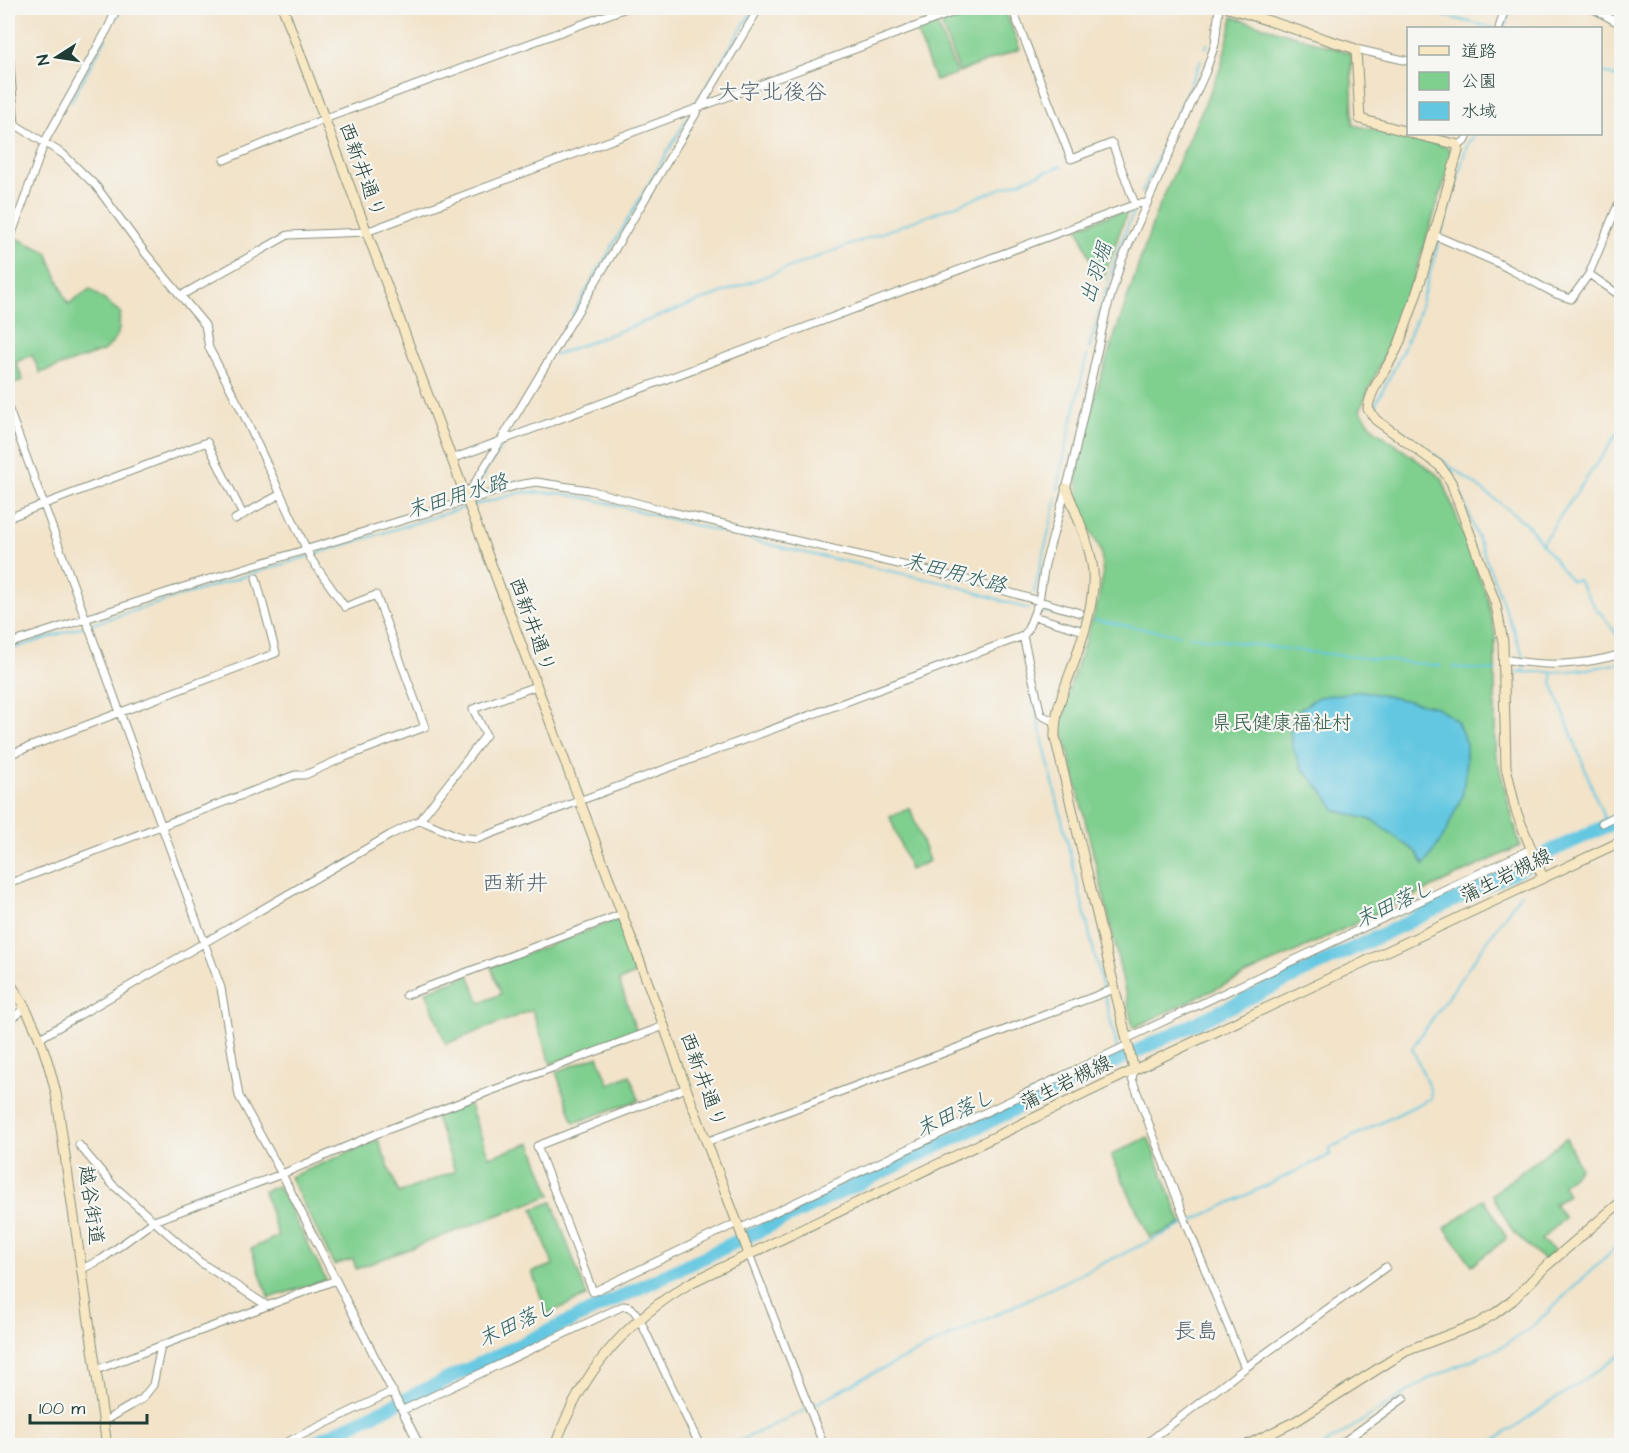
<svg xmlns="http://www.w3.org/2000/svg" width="1629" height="1453" viewBox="0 0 1629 1453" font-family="'Architects Daughter','Klee One',sans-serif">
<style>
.green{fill:#7fcf8f;stroke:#4f8662;stroke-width:1.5}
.water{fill:#63c7e1;stroke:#41828a;stroke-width:1.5}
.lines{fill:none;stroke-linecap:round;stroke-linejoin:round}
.stream{stroke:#63c7e1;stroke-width:2}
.river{stroke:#63c7e1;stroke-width:14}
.street-casing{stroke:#88907e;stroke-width:9}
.secondary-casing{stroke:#88907e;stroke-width:11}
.street{stroke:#fff;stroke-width:7}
.secondary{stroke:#f7e8c3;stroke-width:9}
.labels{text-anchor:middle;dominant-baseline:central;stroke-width:4.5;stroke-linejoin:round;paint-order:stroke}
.street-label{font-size:20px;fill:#1f3d34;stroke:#f6f6f2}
.park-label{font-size:20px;fill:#325a46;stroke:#f6f6f2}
.water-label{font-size:21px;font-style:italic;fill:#30605f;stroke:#f6f6f2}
.quarter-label{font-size:22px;fill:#59666f;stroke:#f6f6f2}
</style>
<rect width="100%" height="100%" fill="#f6f6f2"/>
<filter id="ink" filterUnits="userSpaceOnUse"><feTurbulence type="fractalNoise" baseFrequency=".0167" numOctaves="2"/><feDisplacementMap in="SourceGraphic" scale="12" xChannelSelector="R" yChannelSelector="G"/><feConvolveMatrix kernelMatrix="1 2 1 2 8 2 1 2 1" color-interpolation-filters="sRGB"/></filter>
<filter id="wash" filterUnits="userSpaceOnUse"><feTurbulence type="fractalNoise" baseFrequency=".008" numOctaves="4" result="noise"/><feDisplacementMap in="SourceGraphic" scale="24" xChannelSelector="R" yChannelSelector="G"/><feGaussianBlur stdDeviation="1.35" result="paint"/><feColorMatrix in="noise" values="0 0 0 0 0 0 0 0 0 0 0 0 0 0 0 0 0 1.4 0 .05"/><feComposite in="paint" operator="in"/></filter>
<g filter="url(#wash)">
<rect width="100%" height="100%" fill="#f2e3c9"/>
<path class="green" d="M975,8H1004L1020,49L959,72L940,21Z
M1233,17L1351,53L1353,125L1446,146L1453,155L1402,315L1360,410L1375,430L1442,478L1488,600L1495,635V751L1520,846L1133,1028L1110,922L1062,726L1065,701L1097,605L1103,576L1101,551L1079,509L1077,471L1096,391L1155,216L1221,67Z
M936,23L957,74L935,80L916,30Z
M1128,209L1104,277L1098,279L1078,227Z
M16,238L47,252L68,304L90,289L121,313C118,320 120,322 119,329C118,338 110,346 103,351L40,373L32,355L16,362L23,380L8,385V266Z
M910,808L929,861L910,870L890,817Z
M619,919L639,972L619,981L637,1032L551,1064L532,1010L446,1044L426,991L469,975L480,1003L501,994L491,967Z
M598,1056L609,1084L630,1075L639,1100L574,1123L556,1072Z
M469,1104L489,1157L531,1143L551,1195L356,1269L353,1259L334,1265L290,1177L378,1140L399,1193L455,1171L435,1116Z
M1148,1137L1182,1224L1150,1238L1111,1155Z
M1566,1138L1580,1168L1563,1185L1568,1195L1554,1204L1565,1218L1541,1240L1555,1251L1544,1260L1513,1232L1492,1194Z
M278,1186L326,1280L269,1298L251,1249L278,1236L264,1191Z
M1484,1199L1507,1238L1472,1265L1445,1228Z
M552,1202L587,1296L547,1314L532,1272L553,1265L533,1209Z"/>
<path class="water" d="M1363,691L1436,707L1457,721L1466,743V770L1462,796L1444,836L1424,865L1417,853L1374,821L1335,810L1325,794L1301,767L1292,746L1290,731L1299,710L1318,697Z"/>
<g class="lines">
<path class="stream" d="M1411,8L1494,28
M117,17L121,8
M1504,28L1511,8
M1206,48L1207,44
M1600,71L1622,79
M71,101L106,38
M693,108L754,8
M1474,134L1472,139L1468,142L1417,317L1399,359L1376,403L1375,409L1390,422L1450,466L1525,660L1523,672
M1142,193L1201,60
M8,254L10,246
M572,315L689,115
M1089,348L1117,253L1135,208
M555,355L1061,166
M1453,468L1512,512L1531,529L1571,581L1578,580L1598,612L1601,613L1622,642
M1058,490L1062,465L1087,355
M469,498L504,442
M471,506L523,492L559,493L592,499L792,550L950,584L1028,609
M1541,544L1622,427
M1034,593L1057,497
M1039,611L1078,617
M1095,620L1179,635
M1189,636L1309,652L1441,666
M8,650L466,507
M1453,667L1496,671
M1512,672C1551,673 1584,672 1622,662
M1552,673V683L1607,826
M1032,696L1116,1043L1119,1060
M1540,866L1551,851
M1530,881L1537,871
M402,1400L425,1446
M729,1446L803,1411L861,1379L1330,1155V1148L1431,1098L1430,1089L1412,1048L1521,893
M1323,1446L1426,1380L1503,1346L1531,1328L1622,1241
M1486,1446L1622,1354"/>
<path class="river" d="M307,1446L1524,867L1551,851L1622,819"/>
</g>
</g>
<g filter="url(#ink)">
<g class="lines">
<g class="street-casing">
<path id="street" d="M1012,8L1071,159L1112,143L1135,204
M1592,8L1622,25
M1499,28L1505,8
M1356,49L1408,61
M1458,146L1466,140L1468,134
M224,160L324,119L626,8
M1434,235L1496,262L1556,294L1571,299L1589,274L1622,195
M8,245L45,141L108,28L117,8
M1589,274L1622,297
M180,296L288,235L366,232L965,8
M8,407L221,988L239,1096L284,1178L420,1446
M452,459L1136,204L1146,203
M464,493L471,489L501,440L759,8
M8,518L207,442L243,515
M235,519L279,495
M1033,616L1084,631
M8,644L193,584L518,485L536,482L589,490L663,510L964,579L1080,613
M1503,659C1546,667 1580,666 1622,654
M1055,722L1041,715L1023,636L1027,631L1039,601L1045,564L1071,471L1106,312L1121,262L1206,71L1215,44L1219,8
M8,755L276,653L256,578
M420,820L460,837L477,839L1023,636
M1602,823L1622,813
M8,884L295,775H305L345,757L425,727L376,595L345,607L311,559L242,411L209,348L205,325L146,254L96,186L63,154L14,124
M406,995L622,914
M8,1022L26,1007
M40,1038L390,835L420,820L486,735L473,709L536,686
M1126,1039L1531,849
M1134,1070L1132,1079L1187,1225L1245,1368
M686,1088L537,1146L593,1292L737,1223
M706,1142L1114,989
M79,1145L112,1184L200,1262L266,1305
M739,1229L1128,1045
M749,1254L824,1446
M82,1269L102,1259L154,1221L282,1174L376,1134L664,1026
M96,1370L336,1280
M403,1410L623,1306C632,1306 635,1312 639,1318L700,1446
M103,1422L142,1399L153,1385L161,1346
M279,1446L393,1391
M1143,1446L1245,1368L1386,1267
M1338,1446L1404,1398"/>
</g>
<g class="secondary-casing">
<path id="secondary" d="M283,8L664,1026L686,1088L749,1254
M1229,8L1356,49L1360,119L1408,132
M8,52L14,124L8,139
M1414,134L1455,144L1458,146V151C1439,215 1423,281 1399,344C1391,364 1369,389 1368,409L1376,420L1440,466L1451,482L1496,605L1503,642L1506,767L1516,811L1543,878
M1066,488C1076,514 1090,543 1093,571C1095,599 1085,631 1076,657C1067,684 1054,708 1055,737L1134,1070
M8,980C34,1019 45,1047 56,1093L107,1446
M555,1446C581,1373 625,1321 692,1282L1134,1070L1622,841
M1245,1446L1296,1421L1406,1351L1477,1324L1494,1314L1513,1300L1545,1267L1622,1201"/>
</g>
<use href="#street" class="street"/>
<use href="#secondary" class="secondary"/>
</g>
</g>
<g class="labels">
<g class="street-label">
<text transform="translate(362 170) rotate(70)">西新井通り</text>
<text transform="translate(532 625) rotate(70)">西新井通り</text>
<text transform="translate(1506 876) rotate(-26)">蒲生岩槻線</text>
<text transform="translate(703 1080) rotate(70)">西新井通り</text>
<text transform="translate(1066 1083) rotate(-26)">蒲生岩槻線</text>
<text transform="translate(91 1205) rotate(82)">越谷街道</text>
</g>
<g class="park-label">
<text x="1282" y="723">県民健康福祉村</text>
</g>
<g class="water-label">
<text transform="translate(1096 273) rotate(-72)">出羽堀</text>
<text transform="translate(457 496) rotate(-17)">末田用水路</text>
<text transform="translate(955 573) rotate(15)">末田用水路</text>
<text transform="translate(1394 904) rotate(-25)">末田落し</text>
<text transform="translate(955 1113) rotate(-25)">末田落し</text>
<text transform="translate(517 1323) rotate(-25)">末田落し</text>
</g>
<g class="quarter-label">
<text x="772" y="92">大字北後谷</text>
<text x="515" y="883">西新井</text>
<text x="1196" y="1331">長島</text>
</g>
</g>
<rect width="1629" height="1453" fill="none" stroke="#f6f6f2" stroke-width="30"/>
<rect x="1407" y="27" width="195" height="108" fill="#f6f6f2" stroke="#a0aca6" stroke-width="1.5"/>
<rect x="1419" y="46" width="30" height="9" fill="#f7e8c3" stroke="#a0aca6" stroke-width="1.5"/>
<text x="1461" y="57" font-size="18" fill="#1f3d34">道路</text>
<rect x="1419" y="72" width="30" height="18" fill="#7fcf8f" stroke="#a0aca6" stroke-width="1.5"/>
<text x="1461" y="87" font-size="18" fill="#1f3d34">公園</text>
<rect x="1419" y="102" width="30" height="18" fill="#63c7e1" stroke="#a0aca6" stroke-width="1.5"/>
<text x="1461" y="117" font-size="18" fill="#1f3d34">水域</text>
<g transform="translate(57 57) rotate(258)" stroke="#f6f6f2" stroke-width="4.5" paint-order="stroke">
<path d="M0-4.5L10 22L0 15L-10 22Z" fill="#1f3d34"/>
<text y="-9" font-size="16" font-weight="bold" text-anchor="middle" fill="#1f3d34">N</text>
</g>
<path d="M30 1414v9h117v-9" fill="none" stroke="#1f3d34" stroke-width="3"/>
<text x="39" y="1414" font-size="18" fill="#1f3d34" stroke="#f6f6f2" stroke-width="4.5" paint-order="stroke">100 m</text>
</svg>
